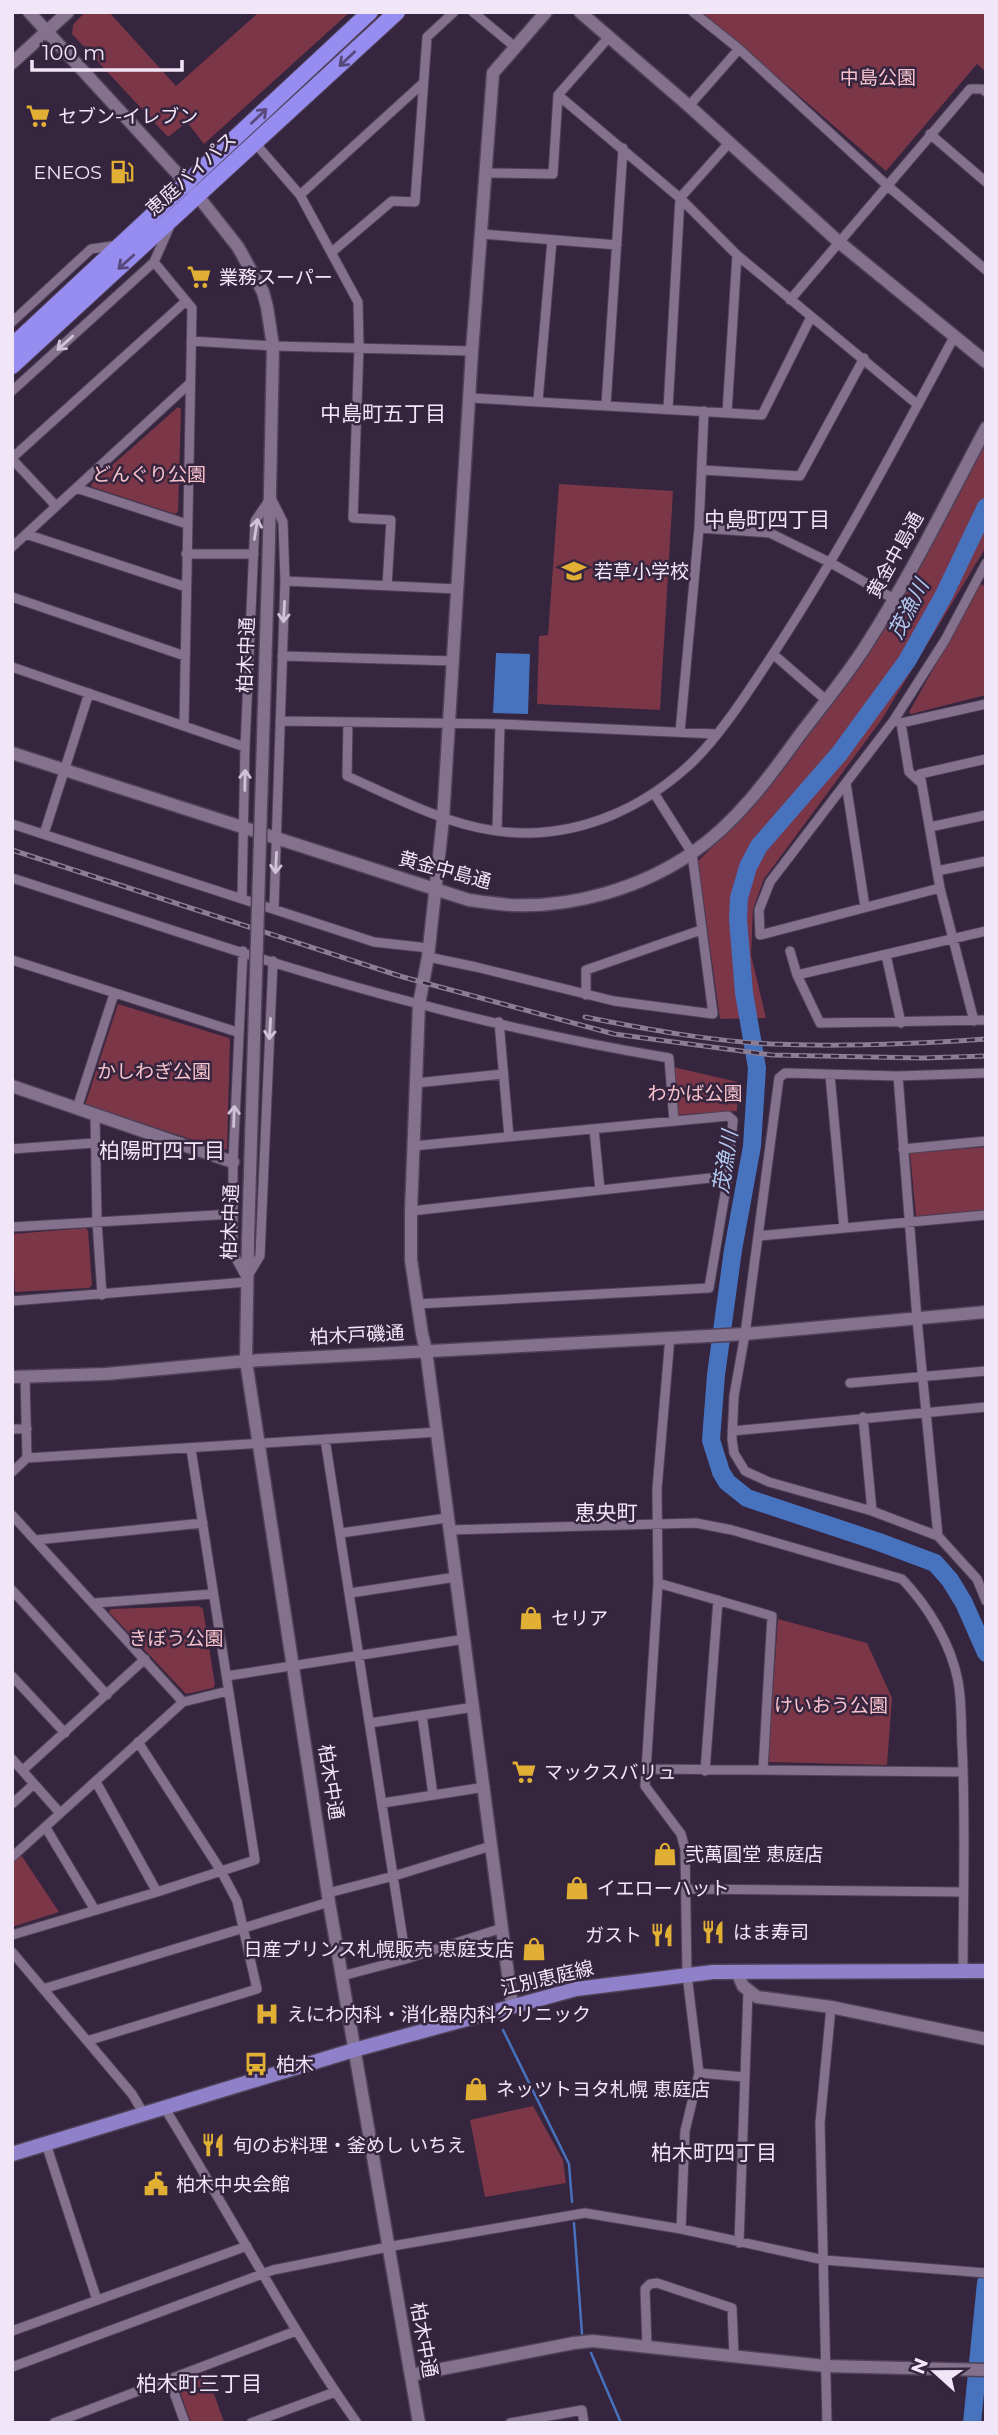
<svg xmlns="http://www.w3.org/2000/svg" width="998" height="2435" viewBox="0 0 998 2435" font-family="Montserrat,'Noto Sans JP',sans-serif">
<style>
.green{fill:#7b3648}
.water{fill:#4772be}
.lines{fill:none;stroke-linecap:round;stroke-linejoin:round}
.stream{stroke:#4772be;stroke-width:2.5}
.river{stroke:#4772be;stroke-width:18}
.street-casing{stroke:#4f4157;stroke-width:11}
.secondary-casing{stroke:#4f4157;stroke-width:15}
.primary-casing{stroke:#4f4157;stroke-width:17}
.highway-casing{stroke:#4f4157;stroke-width:18}
.street{stroke:#84718e;stroke-width:9}
.secondary{stroke:#84718e;stroke-width:12}
.primary{stroke:#8f81c9;stroke-width:14}
.highway{stroke:#978cf0;stroke-width:16}
.rail-casing{stroke:#8b7d92;stroke-width:5}
.rail{stroke:#35253e;stroke-width:2.5;stroke-dasharray:8;stroke-linecap:butt}
.secondary-bridge-casing{stroke:#4f4157;stroke-width:15;stroke-linecap:butt}
.secondary-bridge{stroke:#84718e;stroke-width:12}
.oneway{stroke:#57497c}
.oneway2{stroke:#d0c3d8}
.labels{text-anchor:middle;dominant-baseline:central;stroke-width:5;stroke-linejoin:round;paint-order:stroke}
.park-label{font-size:19px;fill:#f8c2cc;stroke:#35253e}
.poi-label{font-size:19px;fill:#f1e6f7;stroke:#35253e;text-anchor:start}
.street-label{font-size:19px;fill:#f1e6f7;stroke:#35253e}
.neighbourhood-label{font-size:21px;fill:#f1e6f7;stroke:#35253e}
.water-label{font-size:21px;font-style:italic;fill:#b1c9f1;stroke:#35253e}
</style>
<rect width="100%" height="100%" fill="#35253e"/>
<path class="green" d="M85,12H109L176,86L259,12H350L204,144L187,122L168,137L72,34L73,25Z
M702,12H986V72L977,64L886,171Z
M178,407L181,409L178,512L175,514L92,487L91,484Z
M986,439V547L882,719L764,879L753,909L751,955L766,1018L720,1019L698,861L739,821L774,779L867,657Z
M559,484L673,491L660,710L537,704L539,636L548,635Z
M981,584L986,587V695L911,714L909,712Z
M118,1004L229,1038L230,1041L227,1149L225,1150L85,1105Z
M673,1067L738,1082L737,1111L676,1115Z
M986,1147V1210L916,1216L910,1153Z
M86,1228L88,1231L92,1285L89,1288L15,1292L12,1234Z
M199,1606L203,1609L215,1685L213,1688L186,1694L109,1612L111,1609Z
M778,1619L867,1643L892,1698L887,1765L768,1762Z
M21,1855L59,1912L12,1927V1862Z
M533,2106L563,2160L566,2183L485,2197L470,2120Z
M206,2372L224,2422L222,2423H191L177,2383Z"/>
<path class="water" d="M496,653L530,654L528,714L493,713Z"/>
<g class="lines">
<path class="stream" d="M503,2030L569,2164L572,2202
M574,2223L582,2334
M591,2353L621,2423"/>
<path class="river" d="M986,507L944,595L907,661L839,754L759,846L748,867L739,898L738,919L744,993L757,1068L752,1146L733,1250L716,1375L711,1440L721,1472L727,1482L747,1498L879,1542L935,1563L950,1580L964,1603L986,1653
M972,2423L986,2283"/>
<g class="street-casing">
<path id="street" d="M473,12L515,47
M693,12L739,49L889,187L986,270
M558,95L680,198L737,255L918,405
M689,106L739,49
M930,134L986,182
M255,143L300,195L358,302L359,346L353,518L391,520L387,586
M486,173L553,174L558,95L609,37
M300,195L422,84
M482,234L617,245
M332,252L392,201L415,202L427,37L454,12
M154,262L192,308L184,726
M790,300L970,89H982L986,92
M12,322L91,249L119,245
M191,341L273,346L472,351
M12,391L154,262L169,228
M471,398L762,415L811,317
M538,401L552,240
M606,405L623,148
M668,409L680,198L729,143
M727,413L737,255
M12,458L186,301
M12,459L56,506
M702,470L800,476L864,358
M76,488L187,524
M272,500L283,522L285,581L274,908
M699,528L770,533L831,563L894,599
M26,534L186,587
M12,547L189,384
M186,554H254
M285,581L457,589
M12,597L185,656
M773,654L826,700
M282,656L453,661
M12,667L245,747
M894,720L945,640L986,563
M280,721L500,724L716,734
M348,722L347,776C405,802 463,834 528,833C588,832 642,807 686,768C717,741 750,689 773,654C840,552 897,444 954,337
M901,723L909,772L921,783
M680,732L699,528L704,411
M846,783L865,907
M12,824L374,942L429,948
M930,827L986,815
M497,831L500,724
M44,834L89,693
M937,871L986,861
M12,878C147,921 282,969 419,1004C502,1026 586,1044 669,1058L674,1121
M940,888L760,935L759,910L770,882L894,720L901,723L986,704
M242,897L245,747L255,521L270,499
M986,931L797,975L820,1023L986,1020
M243,951L233,1162V1253L246,1277
M790,951L797,975
M886,955L901,1023
M428,957L476,967L614,1001L713,1014L692,853L654,793
M12,960L237,1032
M586,995V970L701,930
M974,1021L940,888L920,774L986,759
M499,1022L509,1137
M986,1073L898,1076L785,1073L779,1078L745,1334L734,1396L732,1439L734,1453L745,1471L769,1482L872,1511L938,1536L977,1579L986,1601
M830,1075L844,1228
M898,1076L917,1319L938,1536
M416,1083L503,1074
M77,1108L114,994
M95,1114L97,1222L102,1295
M594,1129L600,1190
M413,1146L728,1116L733,1120L728,1176L709,1288L417,1304
M12,1149L94,1143
M903,1149L986,1141
M411,1211L728,1176
M12,1227L233,1214
M758,1236L986,1215
M249,1274L260,1256L273,961
M12,1301L247,1282
M670,1337L657,1489L658,1583L645,1786L681,1834L685,1849L687,1975L699,2073
M850,1383L986,1371
M863,1417L872,1511
M12,1429H27
M732,1431L986,1407
M325,1439L406,1959
M27,1458L438,1432
M12,1472L27,1458L25,1376
M12,1515L183,1702L12,1857
M449,1530L696,1523L732,1530L902,1579C928,1606 951,1644 958,1681C962,1702 961,1725 962,1745C966,1820 963,1896 963,1971
M341,1533L447,1518
M36,1540L203,1523
M658,1583L772,1616L763,1770
M12,1590L107,1695
M350,1593L456,1577
M95,1603L213,1594
M12,1676L65,1733
M227,1676L465,1639
M183,1702L228,1691
M422,1715L433,1795
M370,1723L474,1707
M12,1759L60,1813
M647,1769L963,1772
M23,1770L145,1659
M705,1771L718,1600
M96,1782L157,1892
M383,1803L485,1787
M12,1804L34,1784
M46,1828L95,1910
M686,1889L963,1892
M328,1893L394,1876L491,1846
M12,1935L157,1892L255,1860L191,1449
M12,1952L132,2094L144,2114
M342,1976L406,1959L502,1928
M43,1989L329,1902
M87,2041L257,1989L237,1901L221,1871L138,1742
M164,2107C229,2212 286,2322 357,2423
M46,2144L97,2300
M681,2229L685,2131L699,2073L745,2077
M739,2243L748,1992
M12,2331L247,2246
M647,2346L645,2289L650,2284L657,2283L732,2308L734,2356
M12,2367L273,2270L398,2245L585,2213L681,2229L824,2260L986,2273
M169,2379L185,2423
M54,2423L296,2331
M251,2423L335,2392
M510,2423L582,2410L584,2423
M827,2423L820,2123L831,2007"/>
</g>
<g class="secondary-casing">
<path id="secondary" d="M29,12L197,195L238,247L263,292L267,307L273,346L269,540
M580,12L689,106L840,243L986,362
M12,63L68,12
M12,753L469,900C483,902 497,904 511,905C573,908 641,888 692,853C736,823 768,779 799,736C821,707 845,678 865,647C910,577 947,501 986,428
M12,1086L233,1162
M248,1240L246,1361L329,1902L419,2423
M12,1377L106,1374L246,1361L745,1334L986,1312
M737,1972L743,1986L757,1997L831,2007L986,2039
M512,2005L426,1350L422,1334L411,1260V1211L419,1004L428,957L443,819L472,351L493,73L546,12
M411,2375L574,2343L593,2341L825,2366L986,2370"/>
</g>
<g class="primary-casing">
<path id="primary" d="M12,2154L354,2050L576,1989L713,1972L986,1971"/>
</g>
<g class="highway-casing">
<path id="highway" d="M12,346L370,12
M12,366L397,12"/>
</g>
<use href="#street" class="street"/>
<use href="#secondary" class="secondary"/>
<use href="#primary" class="primary"/>
<use href="#highway" class="highway"/>
<g class="rail-casing">
<path id="rail" d="M12,850L403,977L614,1034L772,1055L922,1058L986,1056
M585,1017C646,1029 709,1041 771,1044C843,1047 915,1044 986,1039"/>
</g>
<use href="#rail" class="rail"/>
<g class="secondary-bridge-casing">
<path id="secondary-bridge" d="M248,1240L269,540"/>
</g>
<use href="#secondary-bridge" class="secondary-bridge"/>
</g>
<defs><path id="oneway-shaft" d="M-6 0H5M1.5-3L5.5 0L1.5 3" fill="none" stroke-width="1.6" stroke-linecap="round" stroke-linejoin="round" transform="scale(1.75)"/></defs>
<g class="oneway">
<use href="#oneway-shaft" transform="translate(347 59) rotate(137)"/>
<use href="#oneway-shaft" transform="translate(259 116) rotate(-44)"/>
<use href="#oneway-shaft" transform="translate(126 262) rotate(138)"/>
</g>
<g class="oneway2">
<use href="#oneway-shaft" transform="translate(65 343) rotate(138)"/>
<use href="#oneway-shaft" transform="translate(256 529) rotate(-81)"/>
<use href="#oneway-shaft" transform="translate(284 612) rotate(93)"/>
<use href="#oneway-shaft" transform="translate(245 780) rotate(-89)"/>
<use href="#oneway-shaft" transform="translate(276 863) rotate(93)"/>
<use href="#oneway-shaft" transform="translate(270 1029) rotate(93)"/>
<use href="#oneway-shaft" transform="translate(234 1116) rotate(-88)"/>
</g>
<defs>
<g id="supermarket-bare" transform="scale(1.89)"><path d="M-6-5.5h2.5l.6 2H6L4.5 2H-2.5L-4.4-4H-6ZM-1.5 3.2a1.3 1.3 0 1 0 .1 0ZM3 3.2a1.3 1.3 0 1 0 .1 0Z" fill="#e1af34" stroke="#35253e" stroke-width="2.5" paint-order="stroke"/></g>
<g id="fuel-bare" transform="scale(1.89)"><path d="M-5.5-6h7V0h2V4h1.3V-2.5L3-4.5l.8-.8L6-3V5H2.5V1h-1V6h-7ZM-4.2-4.7v3.2H.2V-4.7Z" fill="#e1af34" stroke="#35253e" stroke-width="2.5" paint-order="stroke"/></g>
<g id="school-bare" transform="scale(1.89)"><path d="M0-5L7-2L0 1L-7-2ZM-4 1L0 2.5L4 1V4Q0 6-4 4Z" fill="#e1af34" stroke="#35253e" stroke-width="2.5" paint-order="stroke"/></g>
<g id="shop-bare" transform="scale(1.89)"><path d="M-5-2.5h2.3a2.7 3.5 0 0 1 5.4 0H5L5.5 6h-11ZM-1.5-2.5h3a1.5 2.3 0 0 0-3 0Z" fill="#e1af34" stroke="#35253e" stroke-width="2.5" paint-order="stroke"/></g>
<g id="restaurant-bare" transform="scale(1.89)"><path d="M-5-6h1v4h1v-4h1v4h1v-4h1v5L-1.5 .5V6h-2V.5L-5-1ZM5-6V6H3V1.5H1.5Q1.5-4 5-6Z" fill="#e1af34" stroke="#35253e" stroke-width="2.5" paint-order="stroke"/></g>
<g id="hospital-bare" transform="scale(1.89)"><path d="M-5-5h3v3.5h4V-5h3V5h-3V1.5h-4V5h-3Z" fill="#e1af34" stroke="#35253e" stroke-width="2.5" paint-order="stroke"/></g>
<g id="bus-bare" transform="scale(1.89)"><path d="M-5-6H5V4H4V6H2V4H-2V6H-4V4H-5ZM-3.5-4V0h7V-4ZM-3.5 1.2v1.5H-2V1.2ZM2 1.2v1.5H3.5V1.2Z" fill="#e1af34" stroke="#35253e" stroke-width="2.5" paint-order="stroke"/></g>
<g id="civic-bare" transform="scale(1.89)"><path d="M-.6-6.5H3V-4.5H.6V-3L4-1V1h2V6H-6V1h2V-1L-.6-3ZM-1.2 2.5V6h2.4V2.5Z" fill="#e1af34" stroke="#35253e" stroke-width="2.5" paint-order="stroke"/></g>
</defs>
<g fill-rule="evenodd">
<use href="#supermarket-bare" x="38" y="116"/>
<use href="#fuel-bare" x="122" y="172"/>
<use href="#supermarket-bare" x="199" y="277"/>
<use href="#school-bare" x="574" y="571"/>
<use href="#shop-bare" x="531" y="1618"/>
<use href="#supermarket-bare" x="524" y="1772"/>
<use href="#shop-bare" x="665" y="1854"/>
<use href="#shop-bare" x="577" y="1888"/>
<use href="#restaurant-bare" x="713" y="1932"/>
<use href="#restaurant-bare" x="662" y="1935"/>
<use href="#shop-bare" x="534" y="1949"/>
<use href="#hospital-bare" x="267" y="2014"/>
<use href="#bus-bare" x="256" y="2064"/>
<use href="#shop-bare" x="476" y="2089"/>
<use href="#restaurant-bare" x="213" y="2145"/>
<use href="#civic-bare" x="156" y="2184"/>
</g>
<g class="labels">
<g class="park-label">
<text x="878" y="77">中島公園</text>
<text x="149" y="474">どんぐり公園</text>
<text x="154" y="1071">かしわぎ公園</text>
<text x="695" y="1093">わかば公園</text>
<text x="176" y="1638">きぼう公園</text>
<text x="831" y="1705">けいおう公園</text>
</g>
<g class="poi-label">
<text x="58" y="116">セブン-イレブン</text>
<text x="102" y="172" text-anchor="end">ENEOS</text>
<text x="219" y="277">業務スーパー</text>
<text x="594" y="571">若草小学校</text>
<text x="551" y="1618">セリア</text>
<text x="544" y="1772">マックスバリュ</text>
<text x="685" y="1854">弐萬圓堂 恵庭店</text>
<text x="597" y="1888">イエローハット</text>
<text x="733" y="1932">はま寿司</text>
<text x="642" y="1935" text-anchor="end">ガスト</text>
<text x="514" y="1949" text-anchor="end">日産プリンス札幌販売 恵庭支店</text>
<text x="287" y="2014">えにわ内科・消化器内科クリニック</text>
<text x="276" y="2064">柏木</text>
<text x="496" y="2089">ネッツトヨタ札幌 恵庭店</text>
<text x="233" y="2145">旬のお料理・釜めし いちえ</text>
<text x="176" y="2184">柏木中央会館</text>
</g>
<g class="street-label">
<text transform="translate(191 174) rotate(-42)">恵庭バイパス</text>
<text transform="translate(895 555) rotate(-61)">黄金中島通</text>
<text transform="translate(246 655) rotate(-88)">柏木中通</text>
<text transform="translate(445 870) rotate(15)">黄金中島通</text>
<text transform="translate(230 1222) rotate(-88)">柏木中通</text>
<text transform="translate(357 1335) rotate(-3)">柏木戸磯通</text>
<text transform="translate(331 1782) rotate(81)">柏木中通</text>
<text transform="translate(547 1978) rotate(-13)">江別恵庭線</text>
<text transform="translate(424 2340) rotate(80)">柏木中通</text>
</g>
<g class="neighbourhood-label">
<text x="383" y="413">中島町五丁目</text>
<text x="767" y="519">中島町四丁目</text>
<text x="162" y="1150">柏陽町四丁目</text>
<text x="606" y="1512">恵央町</text>
<text x="714" y="2152">柏木町四丁目</text>
<text x="199" y="2383">柏木町三丁目</text>
</g>
<g class="water-label">
<text transform="translate(908 609) rotate(-63)">茂漁川</text>
<text transform="translate(725 1162) rotate(-81)">茂漁川</text>
</g>
</g>
<rect width="998" height="2435" fill="none" stroke="#f1e6f7" stroke-width="28"/>
<g transform="translate(935 2372) rotate(291)" stroke="#35253e" stroke-width="5" paint-order="stroke">
<path d="M0-5L12 26L0 18L-12 26Z" fill="#f1e6f7"/>
<text y="-10" font-size="19" font-weight="bold" text-anchor="middle" fill="#f1e6f7">N</text>
</g>
<path d="M32 60v10h150v-10" fill="none" stroke="#f1e6f7" stroke-width="3.5"/>
<text x="42" y="60" font-size="21" fill="#f1e6f7" stroke="#35253e" stroke-width="5" paint-order="stroke">100 m</text>
</svg>
